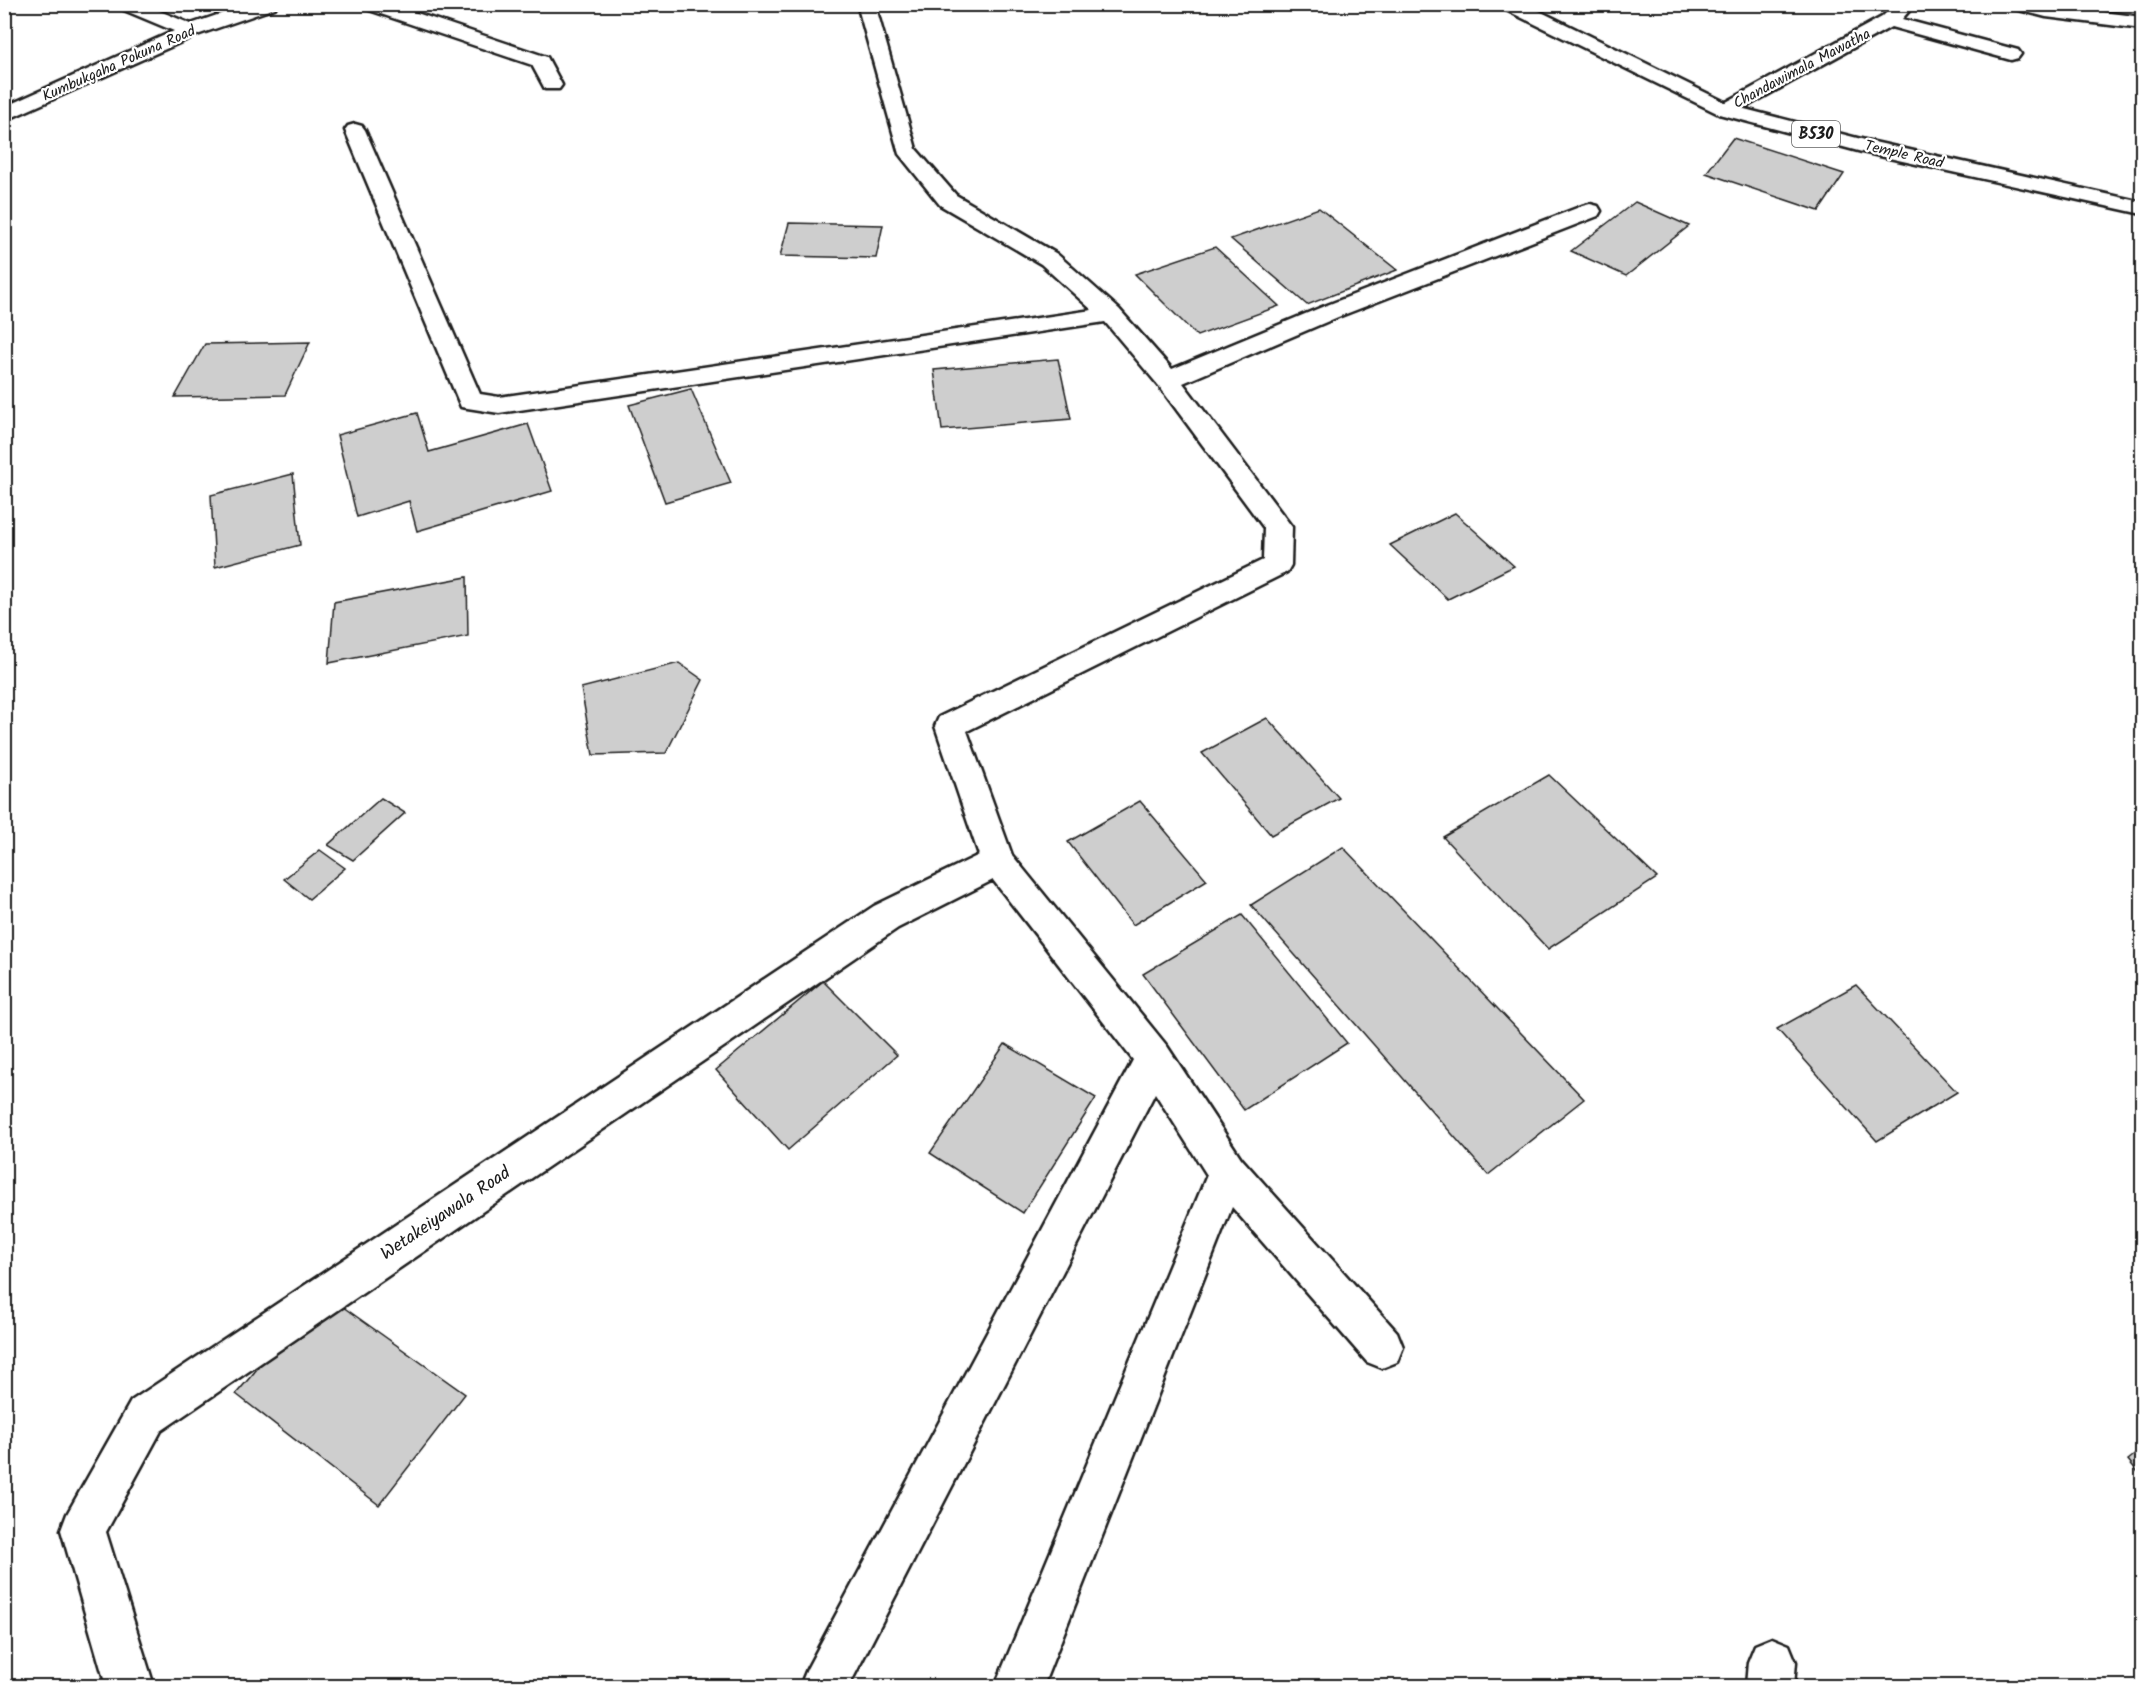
<svg xmlns="http://www.w3.org/2000/svg" width="2147" height="1691" viewBox="0 0 2147 1691" font-family="Kalam,sans-serif">
<style>
.building{fill:#cecece;stroke:#1c1c1c;stroke-width:1.5}
.lines{fill:none;stroke-linecap:round;stroke-linejoin:round}
.minor-casing{stroke:#1c1c1c;stroke-width:5}
.major-casing{stroke:#1c1c1c;stroke-width:5}
.minor{fill:#fff;fill-rule:evenodd}
.major{fill:#fff;fill-rule:evenodd}
.labels{text-anchor:middle;dominant-baseline:central;stroke-width:4.5;stroke-linejoin:round;paint-order:stroke}
.far-street-label{font-size:15px;fill:#1c1c1c;stroke:#fff}
.shield{fill:#fff;stroke:#606060;stroke-width:1.5}
.shield-label{font-size:16px;font-weight:bold;fill:#1c1c1c}
.street-label{font-size:18px;fill:#1c1c1c;stroke:#fff}
</style>
<rect width="100%" height="100%" fill="#fff"/>
<filter id="ink" filterUnits="userSpaceOnUse"><feTurbulence type="fractalNoise" baseFrequency=".0167" numOctaves="2"/><feDisplacementMap in="SourceGraphic" scale="12" xChannelSelector="R" yChannelSelector="G"/><feConvolveMatrix kernelMatrix="1 2 1 2 8 2 1 2 1" color-interpolation-filters="sRGB"/></filter>
<g filter="url(#ink)">
<path class="building" d="M1733,138L1844,174L1819,211L1706,173Z
M1635,202L1689,226L1626,276L1571,251Z
M1319,208L1397,270L1307,305L1231,239Z
M789,223L883,225L876,258L780,256Z
M1215,247L1279,306L1197,336L1135,274Z
M310,342L285,395L175,397L205,344Z
M1058,359L1071,419L942,430L934,370Z
M691,389L731,483L665,502L629,405Z
M417,413L429,452L528,424L552,491L417,531L409,501L357,517L337,435Z
M293,474L300,545L215,567L211,495Z
M1455,513L1514,566L1448,599L1390,545Z
M467,577L468,636L329,663L334,602Z
M679,663L703,680L666,753L593,755L581,688Z
M1267,718L1339,798L1271,835L1202,753Z
M1549,775L1657,878L1548,949L1443,837Z
M381,798L405,813L353,860L328,845Z
M1140,801L1207,880L1133,925L1068,842Z
M1343,847L1584,1099L1488,1175L1251,905Z
M320,850L345,868L309,899L284,879Z
M1242,915L1347,1043L1244,1110L1143,974Z
M823,981L897,1055L788,1150L716,1070Z
M1856,985L1957,1092L1877,1141L1777,1029Z
M1005,1044L1096,1098L1023,1213L930,1153Z
M322,1292L465,1394L379,1505L236,1394Z
M2142,1449V1477L2128,1460Z"/>
<g class="lines">
<g class="minor-casing">
<path id="minor" d="M117,4H143L191,24L249,4H277L275,8L197,35L4,121V107L174,31L119,8Z
M361,4H390L547,57L562,85L559,89H545L532,65L363,8Z
M857,4H875L916,149L956,195L1057,254L1119,309L1172,369L1322,307L1582,206L1590,204L1598,206L1601,211L1598,216L1338,317L1183,383L1292,527L1291,565L1287,572L967,731L1012,855L1167,1046L1241,1158L1397,1332L1403,1347L1397,1362L1382,1368L1367,1362L1232,1207L1043,1686H995L1207,1175L1155,1093L849,1686H800L807,1669L1133,1060L993,880L898,928L161,1431L106,1532L154,1686H106L61,1530L67,1514L131,1401L874,906L979,855L935,726L939,717L1263,560L1264,528L1159,386L1105,322L499,413L461,407L345,130L348,126L355,124L362,126L365,130L480,394L499,397L1092,310L1041,264L940,205L899,154Z
M1895,4H1915L1902,19L2018,50L2021,54L2018,58L2011,60L1891,27L1733,114H1719L1716,110L1719,106L1882,17Z
M2009,4H2042L2142,17V29L2046,17L2011,8Z
M1772,1638L1789,1645L1796,1662L1794,1686H1746L1748,1662L1755,1645Z"/>
</g>
<g class="major-casing">
<path id="major" d="M1500,4H1525L1733,106L1865,140L2142,202V214L1862,152L1719,114L1502,8Z"/>
</g>
<use href="#minor" class="minor"/>
<use href="#major" class="major"/>
</g>
</g>
<g class="labels">
<g class="far-street-label">
<text transform="translate(119 64) rotate(-24)">Kumbukgaha Pokuna Road</text>
<text transform="translate(1802 69) rotate(-28)">Chandawimala Mawatha</text>
<text transform="translate(1904 155) rotate(13)">Temple Road</text>
</g>
<rect class="shield" x="1792" y="121" width="48" height="26" rx="4.5"/>
<g class="shield-label">
<text x="1816" y="134">B530</text>
</g>
<g class="street-label">
<text transform="translate(446 1214) rotate(-34)">Wetakeiyawala Road</text>
</g>
</g>
<rect width="2147" height="1691" fill="none" stroke="#fff" stroke-width="24"/>
<rect x="12" y="12" width="2123" height="1667" fill="none" stroke="#1c1c1c" stroke-width="2" filter="url(#ink)"/>
</svg>
